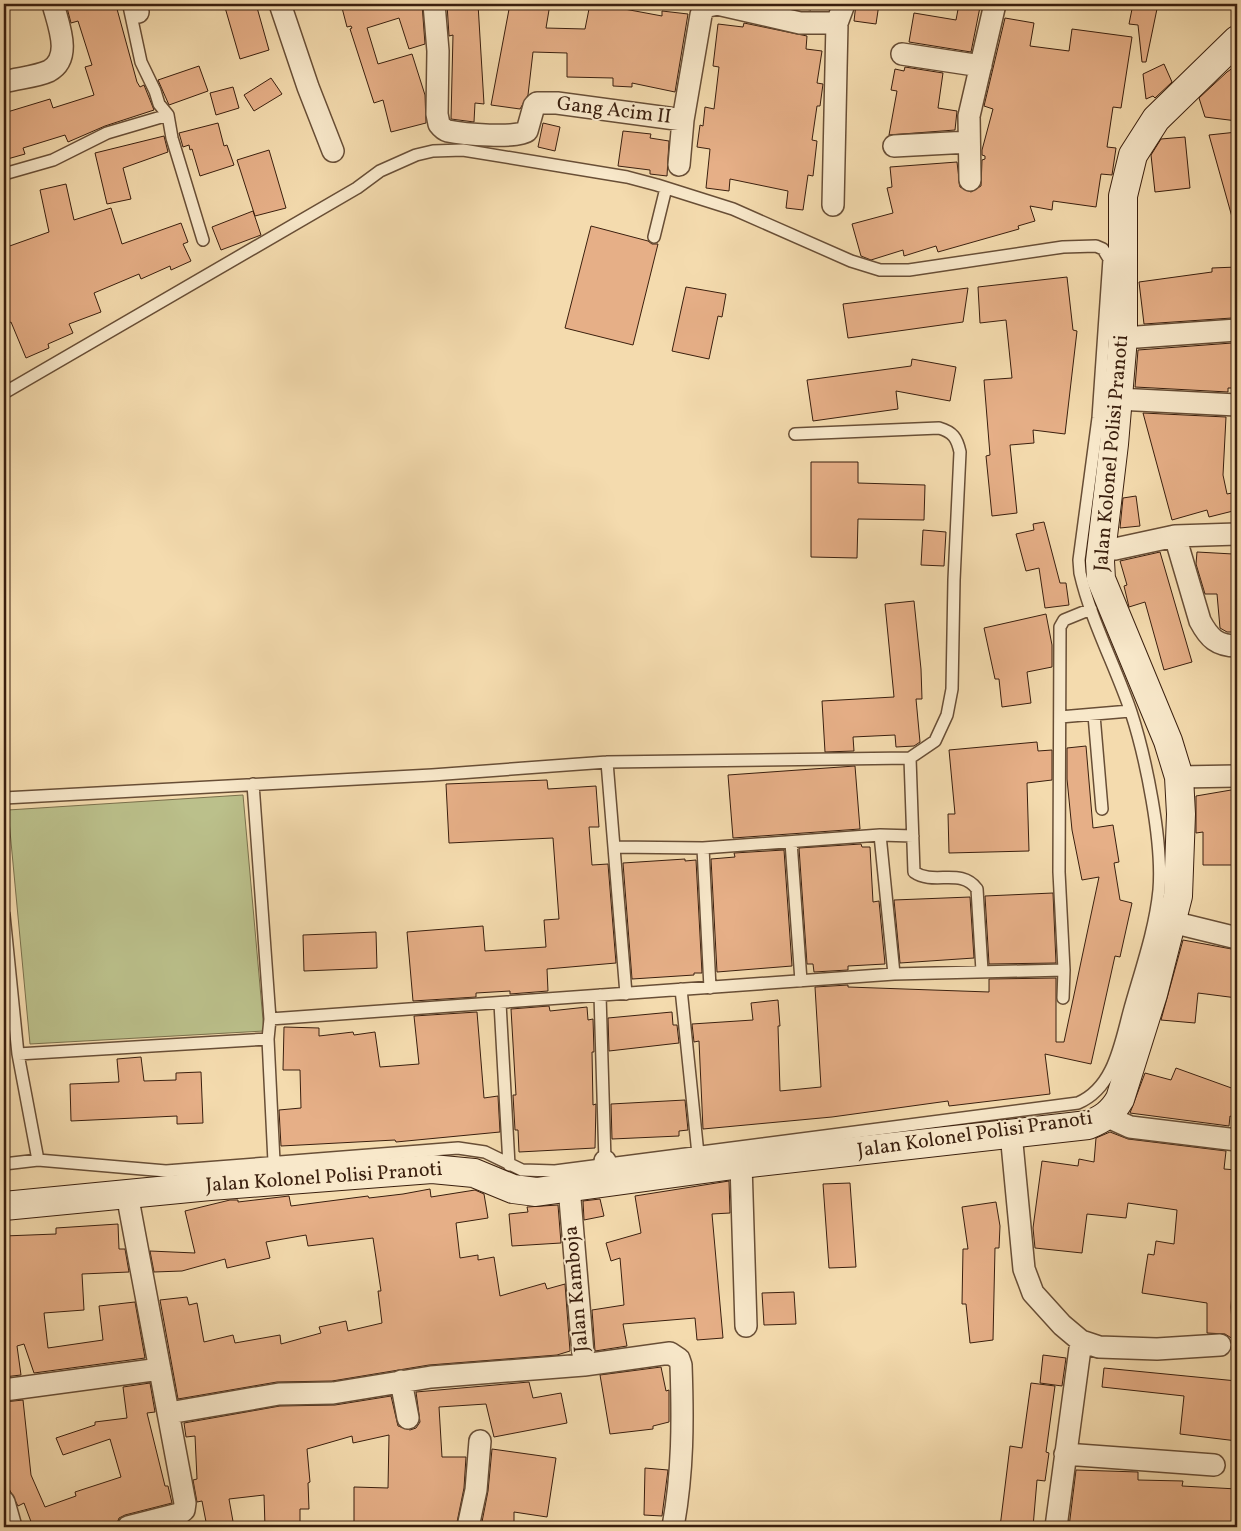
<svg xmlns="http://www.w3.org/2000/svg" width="1241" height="1531" viewBox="0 0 1241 1531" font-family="Vollkorn,serif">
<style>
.green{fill:#bbc08b;stroke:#7a704c}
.building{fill:#e6af87;stroke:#3a1f0e}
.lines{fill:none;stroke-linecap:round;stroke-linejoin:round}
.lane-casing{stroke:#684e36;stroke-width:14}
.street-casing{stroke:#684e36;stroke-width:24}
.secondary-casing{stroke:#3a1f0e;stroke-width:30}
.lane{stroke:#f8e8ca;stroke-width:11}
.street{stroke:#f8e8ca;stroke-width:21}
.secondary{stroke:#f8e8ca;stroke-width:28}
.labels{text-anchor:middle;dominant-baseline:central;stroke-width:4;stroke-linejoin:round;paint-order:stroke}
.street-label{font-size:20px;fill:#3a1f0e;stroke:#f8e8ca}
</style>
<rect width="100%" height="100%" fill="#f4dbae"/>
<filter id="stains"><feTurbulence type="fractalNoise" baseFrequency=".004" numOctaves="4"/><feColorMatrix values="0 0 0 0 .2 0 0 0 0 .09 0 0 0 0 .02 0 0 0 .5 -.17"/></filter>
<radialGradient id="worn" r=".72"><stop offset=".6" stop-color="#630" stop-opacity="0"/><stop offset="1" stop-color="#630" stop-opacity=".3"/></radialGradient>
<path class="green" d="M243,795L264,1031L30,1044L8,810Z"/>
<path class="building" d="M66,4H121L122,8L117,9L137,82L140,87L144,85L154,110L105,126L68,142L65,135L23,148L25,154L4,160V113L50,99L53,108L94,95L85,67L92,65L78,21L71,23Z
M224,4H256L269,50L240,59Z
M341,4H422L425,44L409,49L399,18L367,28L378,64L412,54L425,95L426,123L391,132L383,100L374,103L350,29L352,28L351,26L347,27Z
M447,4H478L484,104L475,103L474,122L451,119L453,35L449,36Z
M510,4H550L546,28L585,29L590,4H619V8L662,16V11L688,14L675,92L632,83V87L613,86V78L567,77V53L533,52L528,95L520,109L491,105Z
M772,4H811V10Z
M856,4H879L876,24L854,21Z
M959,4L980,7L971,52L909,42L914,13L956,20Z
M1133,4H1158L1146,62H1142L1138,25L1129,24Z
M1005,18L1034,23L1030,46L1069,51L1072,29L1132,37L1121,108L1113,107L1107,147L1116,148L1112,175L1101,174L1096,207L1053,201L1052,210L1030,206L1035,221L1018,226L1019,229L938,252L936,246L904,256L903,250L871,260L861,256L852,224L893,213L887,188L892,187L890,167L957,162L960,187L971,192L981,186L982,160L985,159V156L982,155V150L993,109L984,106Z
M744,23L807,36L806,49L822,51L817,83L823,84L820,106H817L812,140L817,141L813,176L808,175L803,210L786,208L788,191L730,179L729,191L706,188L710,149L697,147L700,125L703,126L705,107L714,109L719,67L713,66L718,24L743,27Z
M1164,64L1172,82L1155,98L1153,96L1146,99L1143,74Z
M1237,65V121L1205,117L1199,98L1227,72Z
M199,66L208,91L169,105L158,80Z
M905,67L943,73L938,108L957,111L955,130L889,135L897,91L891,90L895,69L904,71Z
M271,78L282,94L254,111L244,95Z
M233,87L239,108L216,115L210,93Z
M218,123L224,146L227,145L234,165L200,176L192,149L190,150L189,145L183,147L179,133Z
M543,123L560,127L555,151L538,147Z
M623,131L651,134L650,138L669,141L667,176L650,174V170L618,166Z
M1237,132V216L1232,217L1209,135Z
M164,136L168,152L123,168L131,199L107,204L95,153Z
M1185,137L1190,188L1155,192L1151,155L1161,139Z
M269,150L286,208L255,216L237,160Z
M66,184L74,220L111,208L122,244L181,223L188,242L183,244L191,261L171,270L170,266L141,279L139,274L94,293L101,312L69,324L73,333L48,344L49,348L26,358L11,322L4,325V248L49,232L40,190Z
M253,211L261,235L221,250L212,227Z
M591,226L648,241L652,244H658L633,345L565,328Z
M1237,267V314H1232V318L1144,324L1139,282L1212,272V268Z
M1067,277L1073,330L1077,331L1065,434L1033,430L1034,443L1010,445L1017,513L992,516L986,456L990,455L984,380L1012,378L1006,320L980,323L978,287Z
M686,287L726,294L722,317L718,316L709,359L672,351Z
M968,288L963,322L848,338L843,304Z
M1232,343L1233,388H1228V392L1135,387L1138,350Z
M912,359L956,367L950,401L896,391L898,409L813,421L807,380L911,366Z
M1143,413L1226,417L1223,475L1227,494L1237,492V510L1209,517L1207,510L1172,520Z
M811,462H858V483L925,485L924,520L858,519L857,558L811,557Z
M1136,496L1140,526L1120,528L1123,498Z
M1044,522L1060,583H1066L1069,605L1045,608L1039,568L1026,571L1016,534L1034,530L1033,524Z
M923,530L946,532L944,566L921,565Z
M1160,552L1192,662L1164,670L1145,602L1129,607L1124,586L1127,585L1120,561Z
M1197,552L1233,554L1232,582H1237V632H1227L1220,628L1217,594H1205L1196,564Z
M914,601L921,669L922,699H916L920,742L914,746L896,747L895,735L853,737L854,751L825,752L822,701L894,697L885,604Z
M1046,614L1052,645V667L1027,672L1031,703L1002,707L999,679H995L984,628Z
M1037,742L1038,751L1052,750V780L1027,783L1029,851L949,853L948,814H955L949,750Z
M1086,746L1093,828L1113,825L1119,862L1114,863L1120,900L1132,903L1120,957L1115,956L1091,1064L1045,1054L1050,1094L949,1106L948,1101L832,1117L703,1129L699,1041L694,1042L692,1024L753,1020L751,1003L778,1000L780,1026H778L780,1091L821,1087L815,987L848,985V987L989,992V979L1056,978V1042H1064L1099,877L1082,880L1072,830L1067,779V748Z
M855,766L860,829L733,838L728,775Z
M547,780L548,789L596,786L599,827H589L592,865L608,864L616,963L547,969L548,991L510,994V991L476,993V997L413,1001L407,932L483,926L485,951L546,947L544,920L559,919L553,838L449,843L446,784Z
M1237,789V865H1203V832L1196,833V796Z
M861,844L862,847H870L873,902L879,901L885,964L848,966V970L814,972L813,964H807L799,848Z
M784,850L792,966L717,972L711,859L735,857L734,853Z
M685,859V861L696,860L702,973H694V975L632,979L623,863Z
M1053,893L1056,963L989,964L985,896Z
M970,897L974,958L900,963L894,900Z
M376,932L377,968L304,971L303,935Z
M1183,940L1237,950V998L1198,993L1195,1023L1161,1020Z
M549,1006L550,1011L587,1007L588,1020L593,1019L594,1052H592L593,1105L596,1104L595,1148L519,1152L518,1130H515L513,1095H516L511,1009Z
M477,1012L484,1098L498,1096L500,1132L396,1142L395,1140L281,1146L279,1110L301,1108L300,1070H283L284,1027L319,1028V1036L353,1032L354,1035L375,1032L380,1067L419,1064L414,1016Z
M672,1012L673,1025H677L679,1043L609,1051L608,1018Z
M141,1057L144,1081L176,1080V1073L201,1072L203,1123L177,1124V1116L71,1121L70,1084L119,1082L117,1059Z
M1176,1068L1237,1090V1119L1230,1116L1229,1126L1130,1113L1145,1073L1171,1080Z
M685,1100L688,1130L679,1131V1136L612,1139L611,1104Z
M1110,1132L1128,1139L1226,1151L1224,1169L1237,1170V1261L1234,1260L1231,1307L1233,1339L1225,1334L1207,1333V1303L1142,1293L1148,1254L1154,1255L1156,1241L1174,1244L1177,1210L1128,1203L1126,1218L1087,1214L1082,1253L1035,1248L1033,1228L1042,1161L1078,1166L1079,1159L1094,1162L1096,1138Z
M729,1181L730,1213L712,1214L723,1338L697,1340L695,1318L623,1324L627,1346L595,1351L592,1310L624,1305L620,1258L611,1261L606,1243L641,1233L635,1196Z
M850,1183L856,1267L829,1268L823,1184Z
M430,1189L431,1197L475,1190L484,1194L488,1218L456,1223L460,1258L478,1255V1260L494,1257L500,1296L545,1283L547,1289L565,1284L570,1351L557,1355L429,1365L332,1381L277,1382L178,1399L160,1300L187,1297L189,1305L197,1303L204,1342L233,1335L235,1343L280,1335L281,1344L321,1333L319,1327L346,1321L348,1331L382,1323L378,1291H381L373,1238L308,1246L306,1235L266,1242L270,1258L227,1268L225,1259L182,1271L154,1272L150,1251L195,1253L185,1211L230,1200H238V1202L289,1196L291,1206L368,1196L369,1198L403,1194Z
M600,1199L604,1216L584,1220L583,1201Z
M996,1202L1000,1226L999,1248H995L993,1340L970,1343L966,1304H962L963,1249H968L962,1207Z
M558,1205L561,1243L512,1246L509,1214L528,1212L527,1207Z
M118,1224L119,1249H125L129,1272L82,1274L84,1310L44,1313L48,1348L103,1340L99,1306L135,1302L145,1358L34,1373L24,1344L17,1346L21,1375L4,1377V1236L56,1234V1228Z
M794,1292L796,1324L764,1325L762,1293Z
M1043,1355L1066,1358L1062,1386L1040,1383Z
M661,1367L666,1391L669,1390V1422L653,1426V1429L610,1434L600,1375Z
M1104,1368L1237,1381V1441L1180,1434L1184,1396L1102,1387Z
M529,1382L533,1398L561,1393L567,1423L494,1437L486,1404L439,1407L442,1457H466L464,1488L456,1527H354V1487L388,1488L389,1435L353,1443L352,1436L307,1449L310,1482L308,1483L309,1509H300V1527H265L264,1495L229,1499L234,1527H207L202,1501L197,1502L193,1480L197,1479L195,1436L186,1437L184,1423L280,1406L335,1405L391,1396L398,1426L410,1430L416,1428L420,1422L416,1392Z
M150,1383L155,1412L147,1413L165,1486H168L172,1503L125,1515L119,1518L116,1526L111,1527H33L24,1503L18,1506L4,1479V1402L23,1400L31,1475L45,1507L76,1496L75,1492L121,1477L110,1439L63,1455L56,1438L95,1425V1422L127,1418L123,1387Z
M1031,1383L1055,1386L1046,1452L1049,1453L1045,1481L1037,1480L1033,1527H1000L1010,1446L1022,1448Z
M492,1449L556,1458L547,1517L514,1512V1527H481L488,1491Z
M645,1468L668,1470L662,1516L644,1515Z
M1076,1470L1138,1472V1480L1183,1481L1182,1486L1237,1489V1527H1069Z"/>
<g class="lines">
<g class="lane-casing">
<path id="lane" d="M168,115L172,138L203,240
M4,174L53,160L107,133L168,115L159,104L155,91L141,62L129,6
M654,237L666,188
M4,393L357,188L380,171L416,155L433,151L463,150L627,177L657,185L733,209L851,261L880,270H909L1063,247L1096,246L1103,249L1109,259L1098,418L1079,560L1080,573C1091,621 1115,665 1131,712C1146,758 1163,842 1159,890C1155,931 1140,972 1129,1012C1120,1046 1113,1088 1078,1103L555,1171L522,1170L485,1152L458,1148L166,1171L38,1160L4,1164
M1094,715L1102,809
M1060,717L1130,711
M910,758L914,872C934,886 961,867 977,889L982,971
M607,762L626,994
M4,798L432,775L607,762L910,758L935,741L947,715L952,689L954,580L960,452C957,438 953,432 939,428L795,434
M880,835L913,836
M791,842L801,981
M614,847L703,848L880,835L894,974
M703,848L710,988
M4,915L18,1054L38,1160
M681,989L698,1154
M600,995L605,1161
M1063,998L1064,970L1059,872L1060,627L1064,620L1091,609
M500,1003L509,1165
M270,1019L894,974L1064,970
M268,1039L274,1162
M18,1054L268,1039L270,1019L253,784"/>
</g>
<g class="street-casing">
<path id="street" d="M136,4L138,12
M280,4L308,87L333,151
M434,4L438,51L437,114L439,124C442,128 444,130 448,131C462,134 518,139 527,131L534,106L537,103H557L683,120L701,15L704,7L717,4L800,23H837L844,4
M902,54L981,66
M4,82C18,78 36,77 49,71C73,58 58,24 53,4
M894,146L969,142
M679,165L683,120
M970,180L969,116L995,4
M833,205L837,23
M1123,338L1237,330
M1117,399L1237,405
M1175,536L1200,621C1209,638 1217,646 1237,646
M1115,549L1175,536L1237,534
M1179,777L1237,776
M1172,922L1237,938
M1106,1116L1130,1127L1237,1140
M1011,1133L1024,1269L1033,1293L1062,1325L1081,1341L1099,1347L1157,1349L1220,1345
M605,1161V1164
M741,1164L746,1326
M569,1187L584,1365
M127,1194L185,1503L184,1510L179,1514L128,1527
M401,1381L408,1418
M4,1390L160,1369
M169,1413L279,1394L333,1393L431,1377L584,1365L670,1353L679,1359L681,1365C683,1421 683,1472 673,1527
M1065,1454L1214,1465
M4,1502L11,1527
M468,1527L476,1490L480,1441
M1056,1527L1081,1341"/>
</g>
<g class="secondary-casing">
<path id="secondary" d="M4,1206L210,1186L432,1169L474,1173L513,1189L536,1192L741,1164L1088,1125C1103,1119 1112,1113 1120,1099L1153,994L1178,896L1181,814L1179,777L1168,741L1101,579L1100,561L1114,444L1123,338V196L1133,155L1156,119L1237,40"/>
</g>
<use href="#lane" class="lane"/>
<use href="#street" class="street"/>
<use href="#secondary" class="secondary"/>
</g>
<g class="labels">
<g class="street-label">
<text transform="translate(614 111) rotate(7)">Gang Acim II</text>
<text transform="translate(1112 453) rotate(-85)">Jalan Kolonel Polisi Pranoti</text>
<text transform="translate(975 1135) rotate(-8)">Jalan Kolonel Polisi Pranoti</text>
<text transform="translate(324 1178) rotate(-4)">Jalan Kolonel Polisi Pranoti</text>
<text transform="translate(577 1289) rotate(-95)">Jalan Kamboja</text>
</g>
</g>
<rect width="1241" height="1531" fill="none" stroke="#f4dbae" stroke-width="20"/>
<rect x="5" y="5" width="1231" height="1521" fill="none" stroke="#3a1f0e" stroke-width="2.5"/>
<rect x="10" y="10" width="1221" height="1511" fill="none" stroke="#3a1f0e"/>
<rect width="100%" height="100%" filter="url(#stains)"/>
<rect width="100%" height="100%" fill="url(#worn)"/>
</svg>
